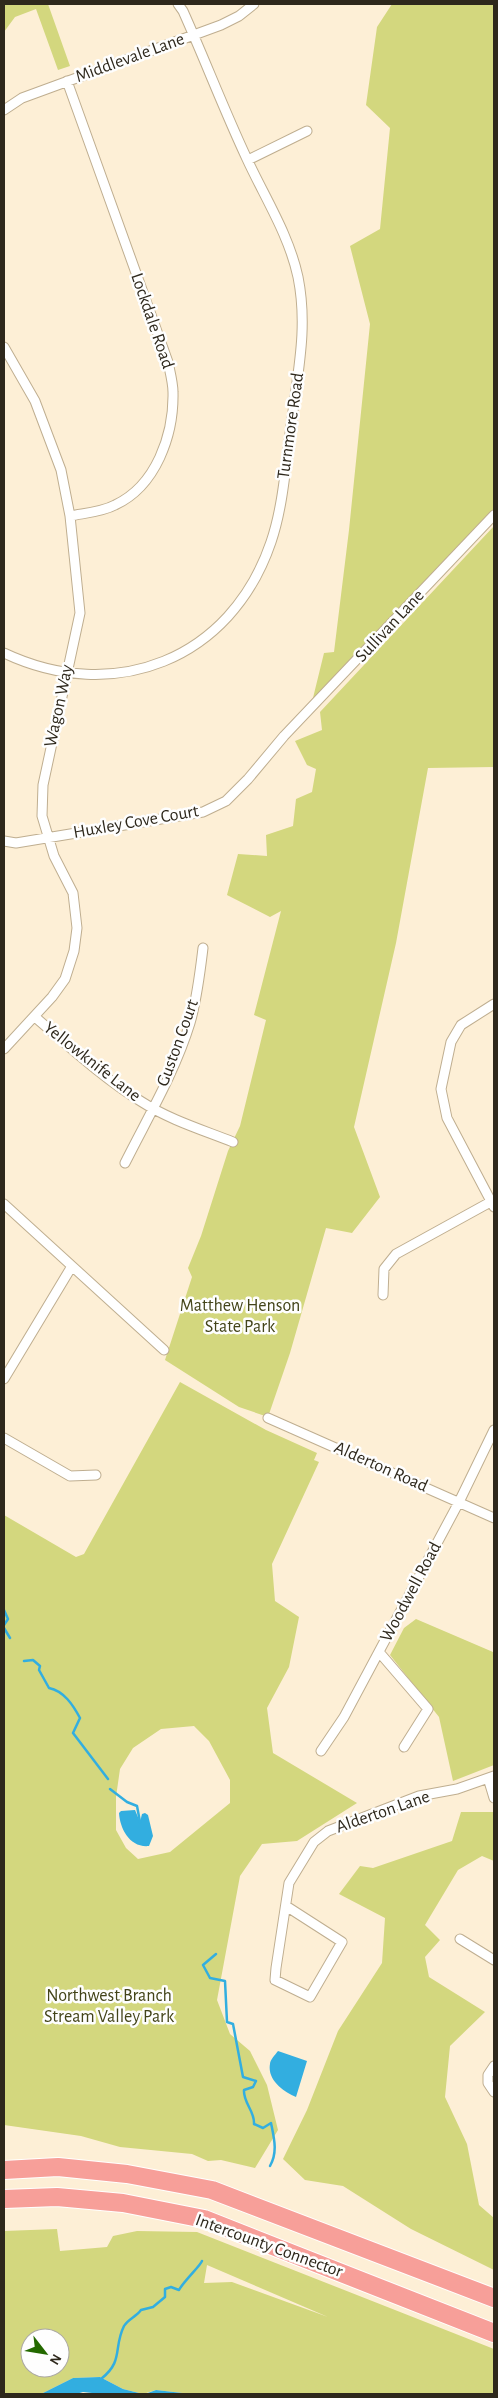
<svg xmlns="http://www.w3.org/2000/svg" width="498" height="2398" viewBox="0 0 498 2398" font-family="'Alegreya Sans',sans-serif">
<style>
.green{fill:#d3d77e;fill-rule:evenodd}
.water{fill:#32aee0}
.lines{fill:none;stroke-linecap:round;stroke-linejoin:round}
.stream{stroke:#32aee0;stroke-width:2.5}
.minor-casing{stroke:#bfae90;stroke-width:11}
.motorway-casing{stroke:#fff;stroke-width:20}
.minor{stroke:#fff;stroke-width:9}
.motorway{stroke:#f79f99;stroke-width:18}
.labels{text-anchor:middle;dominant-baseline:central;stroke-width:5;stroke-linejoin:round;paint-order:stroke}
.street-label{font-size:18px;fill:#2e281c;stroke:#fefefe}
.park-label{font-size:18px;fill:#434419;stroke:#fefefe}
</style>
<rect width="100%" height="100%" fill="#fdefd6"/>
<path class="green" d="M4,4H48L70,66L58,70L36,9L15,17L4,32Z
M392,4H494V511L312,702L324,653L334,652L349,530L370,324L350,246L380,229L390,128L366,105L377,27Z
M494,526V767L428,768L396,943L354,1127L380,1197L352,1233L326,1228L290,1353L268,1417L239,1407L165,1360L192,1277L188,1268L201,1236L228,1151L240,1126L266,1020L254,1015L281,911L270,917L227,895L238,854L267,856L266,835L293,826L296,799L312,792L316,769L307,765L295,741L322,730L320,712Z
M180,1382L266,1430L317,1453L314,1460L319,1462L272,1564L275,1601L299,1617L289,1667L267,1708L273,1753L357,1803L297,1841L262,1844L240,1876L217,2000L230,2034L250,2051L267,2085L278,2130L255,2168L221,2160L208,2161L192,2154L120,2147L81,2136L4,2125V1515L76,1557L84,1554ZM194,1726L209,1741L230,1780V1803L170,1852L138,1859L126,1848L116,1830V1797L120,1769L133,1748L161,1729Z
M416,1619L493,1652L494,1650V1765L453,1781L439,1717L390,1655L404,1628Z
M461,1812H494V1861L482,1856L458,1870L425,1925L440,1940L425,1957L429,1977L485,2012L450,2046L445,2097L467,2144L479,2205L494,2218V2270L411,2229L343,2186L305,2180L283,2159L307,2110L338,2031L382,1963L385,1918L339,1894L360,1866L373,1868L452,1841Z
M57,2229L60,2251L107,2247L113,2236L137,2231L197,2232L494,2349V2394H191L156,2390L143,2394L123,2389L100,2377L73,2378L41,2394H4V2231ZM207,2265L328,2317L232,2282L204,2283ZM30,2338H60V2368H30Z"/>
<path class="water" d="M135,1810L140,1822L142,1814L145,1813L148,1815L153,1836L149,1846C130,1848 120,1829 119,1813L121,1811Z
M278,2051L307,2061L296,2097C284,2092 267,2080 270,2064C270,2060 275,2055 278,2051Z
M100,2377L123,2389L143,2394H101L83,2392L76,2394H41L73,2378Z
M156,2390L191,2394H145Z"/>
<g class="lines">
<path class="stream" d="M4,1610L8,1619L4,1625
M4,1628L10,1638
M24,1661L33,1660L40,1666L39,1670L49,1688C64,1691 73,1705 80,1718L73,1733L108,1779
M110,1789L127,1802L137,1806L140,1822
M216,1954L203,1965L210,1978L225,1981L227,2022L233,2024L243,2077L256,2081L253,2087L244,2090C243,2103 255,2111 254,2124L263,2128L271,2123C274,2138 278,2152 270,2166
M101,2379C124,2361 113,2348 124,2326C128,2319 136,2317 141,2310L153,2307L165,2297V2289L171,2287L179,2290C183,2282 201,2265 202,2261"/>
<g class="minor-casing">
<path id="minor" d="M67,81L168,362C170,372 173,383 173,392C174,435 156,486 115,505C102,512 85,513 70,516
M4,110L22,98L221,25L239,16L254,4
M248,160L307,131
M4,347L35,401L61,470L70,516L80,613L43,785L42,816L54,856L73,893L77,928L74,951L65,979L52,997L4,1049
M4,653C114,705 231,660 271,542C284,504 286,459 292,419C298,370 308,327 298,277C289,235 265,198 247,159C224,110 205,60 183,11L178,4
M4,841L16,843L203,812L226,801L248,779L284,736L494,515
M494,1004L461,1025L451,1042L441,1089L447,1118L494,1207
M35,1017C70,1047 103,1078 142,1102C170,1120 203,1130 233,1142
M125,1163C148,1117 175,1072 190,1023C197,999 200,973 203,948
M4,1204L164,1350
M383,1295L384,1269L396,1254L494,1200
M4,1379L72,1266
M268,1418L494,1518
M4,1438L70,1476L96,1475
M379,1652L428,1709L404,1747
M321,1751L344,1717L459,1502L494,1430
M488,1778L494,1798
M286,1906L342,1942L310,1997L275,1980L276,1968L289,1883L314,1842L328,1831L419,1796L457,1789L494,1776
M460,1939L494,1960
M494,2066L488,2075V2083L494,2092"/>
</g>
<g class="motorway-casing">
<path id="motorway" d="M4,2170L58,2167L127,2174L212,2190L494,2298
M4,2199L57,2197L123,2203L204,2219L494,2333"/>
</g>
<use href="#minor" class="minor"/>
<use href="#motorway" class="motorway"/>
</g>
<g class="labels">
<g class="street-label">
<text transform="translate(130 58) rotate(-20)">Middlevale Lane</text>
<text transform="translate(152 321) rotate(71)">Lockdale Road</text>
<text transform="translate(291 426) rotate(-82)">Turnmore Road</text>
<text transform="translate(390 626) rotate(-47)">Sullivan Lane</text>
<text transform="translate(59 706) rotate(-78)">Wagon Way</text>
<text transform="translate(136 822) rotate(-10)">Huxley Cove Court</text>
<text transform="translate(178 1043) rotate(-70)">Guston Court</text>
<text transform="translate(92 1062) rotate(38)">Yellowknife Lane</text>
<text transform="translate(381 1467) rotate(24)">Alderton Road</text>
<text transform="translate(411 1592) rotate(-62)">Woodwell Road</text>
<text transform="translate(383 1812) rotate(-19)">Alderton Lane</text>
<text transform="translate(269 2246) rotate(20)">Intercounty Connector</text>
</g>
<g class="park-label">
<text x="240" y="1306">Matthew Henson<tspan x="240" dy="21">State Park</tspan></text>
<text x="109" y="1996">Northwest Branch<tspan x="109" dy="21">Stream Valley Park</tspan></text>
</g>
</g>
<rect width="498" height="2398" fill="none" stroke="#2e281c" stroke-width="10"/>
<g transform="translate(45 2353) rotate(121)"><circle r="24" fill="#fefefe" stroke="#aba8a4"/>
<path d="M0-4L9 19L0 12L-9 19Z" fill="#246900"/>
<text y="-8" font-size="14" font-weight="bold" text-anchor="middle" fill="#2e281c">N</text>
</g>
</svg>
